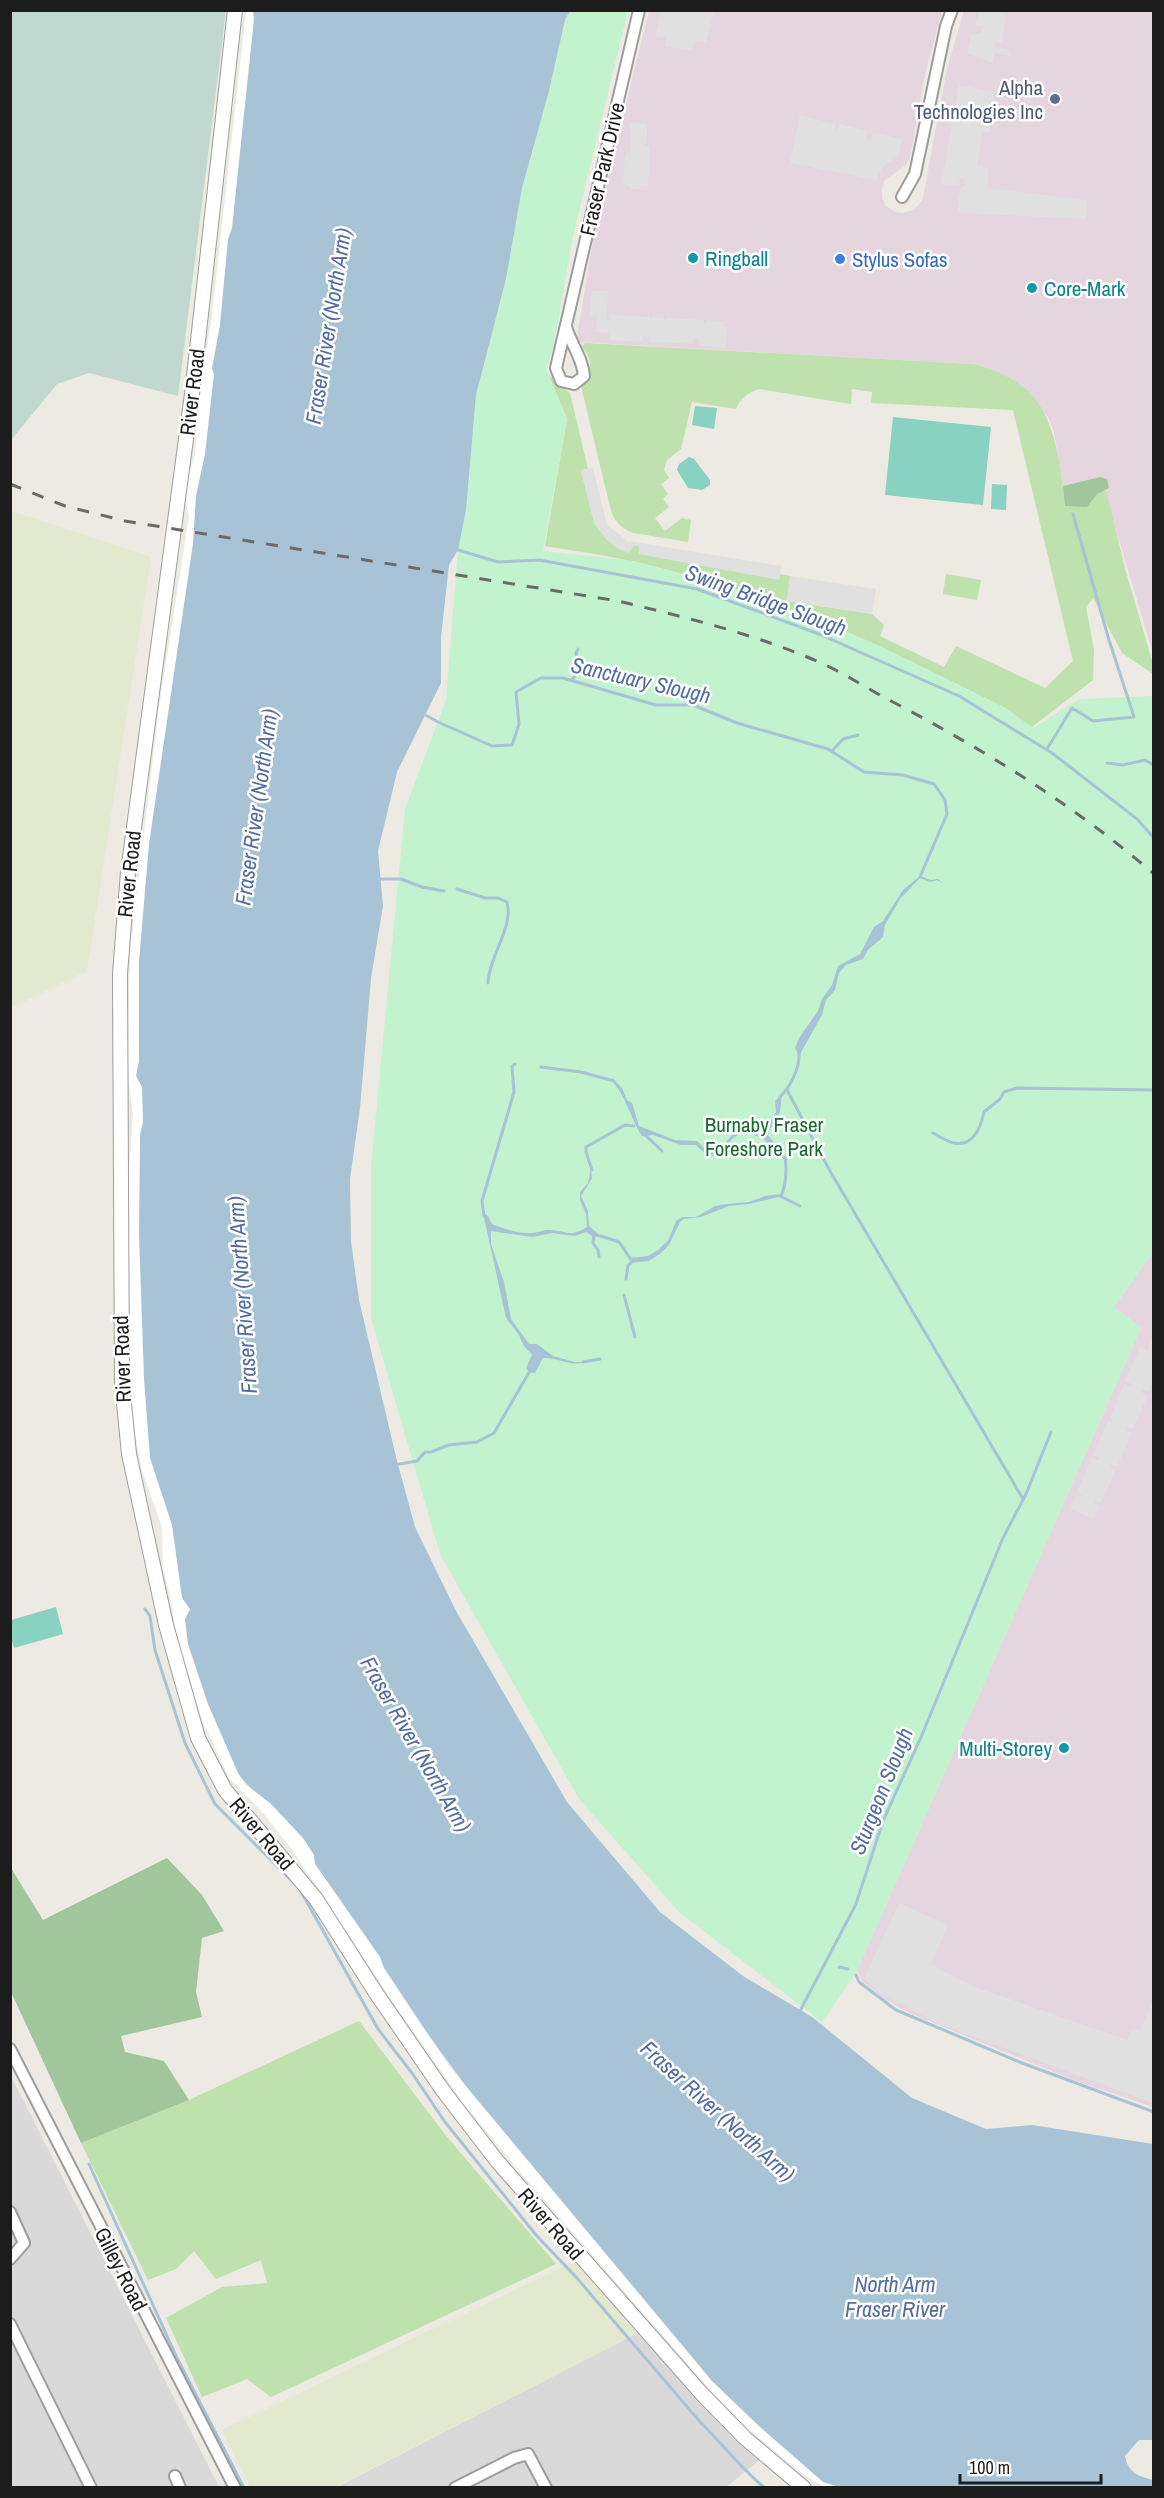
<svg xmlns="http://www.w3.org/2000/svg" width="1164" height="2498" viewBox="0 0 1164 2498" font-family="'Archivo Narrow',sans-serif">
<style>
.residential{fill:#d9d9d9}
.industrial{fill:#e4d5df}
.farmland{fill:#e3e9cf}
.grass{fill:#bee1ad}
.forest{fill:#a1c69c}
.wetland{fill:#c1d8d1}
.park{fill:#c3f2cf}
.pitch{fill:#89d2c2}
.parking{fill:#e0e0e0}
.water{fill:#a7c3d5}
.pier{fill:#fff}
.lines{fill:none;stroke-linecap:round;stroke-linejoin:round}
.stream{stroke:#a7c3d5;stroke-width:3}
.minor-casing{stroke:#9d9d9d;stroke-width:14}
.tertiary-casing{stroke:#9d9d9d;stroke-width:16}
.minor{stroke:#fff;stroke-width:10}
.tertiary{stroke:#fff;stroke-width:14}
.rail{stroke:#6a6a6a;stroke-width:3;stroke-dasharray:12 12;stroke-linecap:butt}
.service-dot{fill:#5c6f8a;stroke:#fff;stroke-width:2}
.culture-dot{fill:#0f9aa8;stroke:#fff;stroke-width:2}
.shop-dot{fill:#3f7fe0;stroke:#fff;stroke-width:2}
.labels{text-anchor:middle;dominant-baseline:central;stroke-width:5;stroke-linejoin:round;paint-order:stroke}
.service-label{font-size:21px;fill:#4e5e75;stroke:#fff;text-anchor:end}
.street-label{font-size:21px;fill:#1c1c1c;stroke:#fff}
.culture-label{font-size:21px;fill:#0d838f;stroke:#fff;text-anchor:start}
.shop-label{font-size:21px;fill:#366cbe;stroke:#fff;text-anchor:start}
.park-label{font-size:21px;fill:#186b2d;stroke:#fff}
.water-label{font-size:22px;font-style:italic;fill:#546d9f;stroke:#fff}
</style>
<rect width="100%" height="100%" fill="#eceae2"/>
<path class="residential" d="M11,2076L219,2487H11Z
M640,2332L761,2459L726,2487L335,2488Z"/>
<path class="industrial" d="M649,11H942L925,74L910,158L906,165L884,181L882,188V198L886,206L895,212L903,213L915,209L923,199L947,68L964,11H1153V653L1100,477L1063,486L1054,432L1048,417L1018,383L1004,375L972,364L576,342L594,235Z
M1153,1252V2107L1076,2081L907,2012L882,1997L863,1982L857,1971L1141,1328L1114,1307Z"/>
<path class="farmland" d="M11,511L151,557L87,971L11,1008Z
M577,2260L640,2332L335,2487H250L222,2430Z"/>
<path class="grass" d="M585,343L972,364C1054,383 1055,436 1066,506L1106,490L1126,572L1153,664V674L1122,653L1093,598L1086,607L1094,650L1093,680L1032,727C998,703 961,686 924,668C832,622 736,585 635,562C605,555 575,551 545,546L567,419L547,378L550,376L555,382L570,393L588,469L581,470L595,525L634,545L779,579L780,574L790,576L787,601L872,614L884,625L880,636L944,667L956,646L1045,688L1073,661L1013,410L871,403L872,392L852,389L851,404L759,389C748,393 740,398 736,409L692,402L681,449L667,460L664,470L669,478L661,484L668,494L663,499L669,507L655,518L665,531L682,518L691,520L688,542L634,533C622,529 616,523 611,511L581,386C593,373 594,359 581,347Z
M946,574L981,580L977,600L943,594Z
M359,2021L447,2137L556,2264L271,2397L247,2379L202,2397L166,2318L222,2287L267,2283L261,2260L216,2279L194,2251L176,2269L148,2280L81,2143L189,2100Z"/>
<path class="forest" d="M1100,477L1107,479L1109,488L1097,494L1087,507L1065,506L1063,486Z
M167,1858L202,1895L224,1931L202,1938L196,1992L202,2017L121,2036L125,2052L164,2061L189,2100L81,2143L11,1992V1868L43,1920Z"/>
<path class="wetland" d="M11,10L226,11L178,396L89,373L57,384L11,440Z"/>
<path class="park" d="M570,11H628L573,236L553,349L546,368L567,418L543,551L634,561L739,590L814,618L880,646L1006,708L1033,728L1079,699L1153,696V1252L1114,1307L1141,1328L857,1971L822,2022L679,1912L579,1799L440,1554L371,1318V1167L405,809L446,700L458,550L466,510L476,395L506,279L522,188L549,91L565,20Z"/>
<path class="pitch" d="M695,406L717,408L714,429L692,425Z
M893,417L991,427L983,505L885,495Z
M689,457L694,459L710,480V485L702,490L688,488L677,470L679,464Z
M992,484L1007,485L1006,510L991,509Z
M56,1607L63,1634L14,1648L11,1637V1620Z"/>
<path class="parking" d="M661,11H714L706,42L695,41L692,51L665,46L666,38L655,36Z
M980,11H999L1006,14L1002,42H995L994,47L1010,50V56L994,53L993,63L967,53L971,35L981,33L984,27L975,25Z
M959,85L995,92L990,132H983L977,165L988,168V188L1087,200L1086,219L957,213L961,186H965V178H960L959,186L941,184Z
M800,115L835,124V132H837L839,124L868,131L866,139L870,140L873,132L902,139L899,156L884,165L876,180L790,163Z
M630,122L647,125V143L642,144L650,146L648,186H641L640,189H630L629,186L623,185L625,153L630,152Z
M591,291H608L607,320H611V315L650,317V322L652,317L664,318V323L666,318L703,320L705,325L706,320L724,322V326L727,327L726,347L699,346V339H693V344L650,342L649,337L643,336V342L609,340V333L596,332L597,317L590,316Z
M593,468L607,525L628,541L781,566L779,580L639,554V547L634,545L629,553L617,548L606,539L595,525L592,515L581,470Z
M790,576L876,589L872,614L787,601Z
M1151,1340L1153,1341V1382L1149,1392L1142,1390V1393L1148,1395L1133,1429L1126,1427V1430L1132,1433L1117,1467L1110,1465V1467L1116,1470L1101,1503L1095,1500L1094,1502L1100,1506L1094,1519L1070,1509L1076,1495L1084,1497L1077,1492L1092,1458L1099,1460V1458L1093,1455L1108,1421L1115,1423L1110,1418L1124,1384L1131,1387V1384L1125,1381L1140,1347L1147,1351Z
M899,1903L948,1925L931,1965L975,1987L1127,2040L1133,2028L1140,2031L1151,2004L1153,2005V2103L939,2024L882,1995L864,1979Z"/>
<path class="water" d="M251,11H570L565,20L549,91L522,188L506,279L476,395L466,510L458,550L449,565L441,637V683L397,772L378,851L383,906L371,978L360,1108L350,1179L351,1241L359,1300L397,1461L415,1527L456,1611L567,1802L660,1912L743,1976L812,2017L912,2098L986,2129L1032,2125L1153,2144V2440H1139L1125,2456C1128,2473 1138,2476 1153,2480V2487L829,2488L820,2484L700,2374L538,2184L424,2029L278,1818L226,1761L196,1684L177,1607L168,1525L146,1461L136,1376L133,990L143,868L178,607Z
M920,876L931,880L938,879L944,884L937,880L930,882L920,878L900,899L885,925L883,937L868,950L863,959L846,965L839,973L835,990L826,1000L822,1015L799,1056L795,1048L799,1038L818,1011L822,999L832,985L838,966L860,954L874,927L883,921L903,890Z
M613,1079L622,1088L627,1100L632,1103L639,1126L675,1140L697,1141L708,1152L718,1150C728,1143 734,1126 749,1129C755,1130 756,1134 762,1134L776,1112L775,1101L782,1094L780,1112L767,1134L788,1159L785,1161L764,1139L747,1132C722,1134 724,1174 696,1145H681L653,1135L642,1136C630,1118 627,1097 611,1080Z
M591,1168L592,1178L581,1196L588,1211L589,1226L603,1238L592,1236L586,1232L575,1236L552,1233L533,1237L491,1231V1244L504,1282L511,1319L529,1344H537L553,1356L575,1362H585C570,1367 558,1357 543,1358L535,1373L529,1372L526,1368L532,1355L524,1346L519,1335L506,1318L483,1213L488,1216L492,1224C504,1229 520,1234 533,1233C538,1233 542,1230 547,1230C565,1229 569,1239 587,1227L586,1214L580,1200V1192L588,1183Z
M779,1194L783,1196L749,1204L729,1206L701,1217L684,1219L680,1222L669,1245L661,1253L649,1261L631,1263L632,1258L648,1256L658,1250L669,1239L676,1221L682,1217H696L715,1206L726,1204L749,1202L765,1196Z"/>
<path class="pier" d="M246,11H253L254,19L232,228L228,239L220,325L212,368L214,374L205,454L196,496L193,543L149,844L139,961V1061L136,1076L142,1087L143,1122L140,1135L139,1235L144,1379L150,1458L172,1525L182,1598L190,1609L185,1619L188,1644L208,1704L238,1773L245,1784L270,1803L303,1838L314,1855L315,1864L380,1957L384,1968L449,2066L712,2381L760,2427L823,2482L839,2487H824L800,2472L753,2433L713,2393L526,2179L465,2105L394,2004L293,1851L265,1815L230,1779L202,1720L177,1638L170,1596L163,1569L162,1527L142,1471L133,1424L128,1305L129,1170L133,1114L129,1084L128,1053L130,950L159,708L189,516L186,503L189,475L195,455L201,385L212,315Z"/>
<g class="lines">
<path class="stream" d="M455,549L498,562L539,560L697,589L819,634L959,696L1052,753L1137,819L1154,838
M572,680L579,670L576,653L578,649
M422,713L438,722L492,746L512,745L519,724L516,692L541,678H563L656,705H693L737,723L828,749L864,772L903,775L934,784L945,800L947,814L920,877
M1047,749L1072,708L1093,721L1134,717L1109,640L1073,514
M832,751L843,739L858,735
M1107,763L1123,765L1145,760L1154,765
M378,879H401L422,887L444,891
M457,889L485,898H498L507,902C514,927 489,956 488,983
M541,1067L581,1072L614,1081
M787,1090L830,1171L1023,1499
M780,1097C790,1087 800,1069 799,1053
M643,1133L662,1151
M933,1133C939,1136 947,1142 954,1143C974,1147 981,1126 984,1112L1000,1099L1004,1092L1017,1088L1154,1090
M592,1170L586,1152V1147L625,1125L634,1126
M780,1196L800,1206
M781,1196C786,1185 787,1169 785,1158
M484,1216L482,1201L514,1092L512,1066L515,1064
M594,1235L593,1243L598,1250L599,1257
M601,1236L619,1242L632,1261
M626,1279L628,1266L634,1259
M624,1295L635,1337
M583,1362L600,1359
M394,1465L417,1461L425,1452H431L449,1445L477,1442L494,1433L531,1369
M145,1609L150,1616L155,1650L185,1743L215,1804L299,1888L378,2029L412,2073L445,2122L536,2235L576,2277L701,2423C723,2444 741,2469 765,2488
M839,1967L848,1969
M856,1975L859,1982L896,2010L1022,2063L1154,2112
M800,2011L856,1904L883,1821L922,1735L1003,1538L1026,1494L1051,1432
M89,2164L177,2358L244,2488"/>
<g class="minor-casing">
<path id="minor" d="M902,197L915,174L946,26L952,10
M566,327C571,344 583,359 584,376L574,384L561,381L556,368L639,10
M10,2049L235,2488
M10,2212L24,2243L10,2259
M10,2324L91,2488
M175,2476L180,2488
M455,2488L514,2458L528,2454L546,2488"/>
</g>
<g class="tertiary-casing">
<path id="tertiary" d="M235,10L192,394L128,872L120,974L122,1383L129,1454L166,1625L198,1738L225,1790L316,1899L376,1993L444,2092L497,2161L702,2394L745,2438L804,2488"/>
</g>
<use href="#minor" class="minor"/>
<use href="#tertiary" class="tertiary"/>
<path class="rail" d="M10,484L65,506L125,521L618,601C684,617 759,635 821,663C846,674 869,690 893,702C986,751 1074,805 1154,874"/>
</g>
<circle class="service-dot" cx="1055" cy="99" r="6"/>
<g class="culture-dot">
<circle cx="693" cy="258" r="6"/>
<circle cx="1032" cy="288" r="6"/>
<circle cx="1064" cy="1748" r="6"/>
</g>
<circle class="shop-dot" cx="840" cy="259" r="6"/>
<g class="labels">
<g class="service-label">
<text x="1043" y="87">Alpha<tspan x="1043" dy="24">Technologies Inc</tspan></text>
</g>
<g class="street-label">
<text transform="translate(602 169) rotate(-77)">Fraser Park Drive</text>
<text transform="translate(192 392) rotate(-83)">River Road</text>
<text transform="translate(129 874) rotate(-84)">River Road</text>
<text transform="translate(122 1359) rotate(-92)">River Road</text>
<text transform="translate(262 1834) rotate(50)">River Road</text>
<text transform="translate(551 2224) rotate(49)">River Road</text>
<text transform="translate(121 2269) rotate(63)">Gilley Road</text>
</g>
<g class="culture-label">
<text x="705" y="258">Ringball</text>
<text x="1044" y="288">Core-Mark</text>
<text x="1052" y="1748" text-anchor="end">Multi-Storey</text>
</g>
<g class="shop-label">
<text x="852" y="259">Stylus Sofas</text>
</g>
<g class="park-label">
<text x="764" y="1124">Burnaby Fraser<tspan x="764" dy="24">Foreshore Park</tspan></text>
</g>
<g class="water-label">
<text transform="translate(328 326) rotate(-81)">Fraser River (North Arm)</text>
<text transform="translate(766 600) rotate(20)">Swing Bridge Slough</text>
<text transform="translate(641 680) rotate(13)">Sanctuary Slough</text>
<text transform="translate(256 807) rotate(-82)">Fraser River (North Arm)</text>
<text transform="translate(242 1295) rotate(-94)">Fraser River (North Arm)</text>
<text transform="translate(416 1744) rotate(60)">Fraser River (North Arm)</text>
<text transform="translate(881 1791) rotate(-68)">Sturgeon Slough</text>
<text transform="translate(718 2111) rotate(42)">Fraser River (North Arm)</text>
<text x="895" y="2284">North Arm<tspan x="895" dy="25">Fraser River</tspan></text>
</g>
</g>
<rect width="1164" height="2498" fill="none" stroke="#1c1c1c" stroke-width="24"/>
<path d="M960 2474v9h141v-9" fill="none" stroke="#1c1c1c" stroke-width="3"/>
<text x="969" y="2474" font-size="18" fill="#1c1c1c" stroke="#ffffff" stroke-width="4.5" paint-order="stroke">100 m</text>
</svg>
